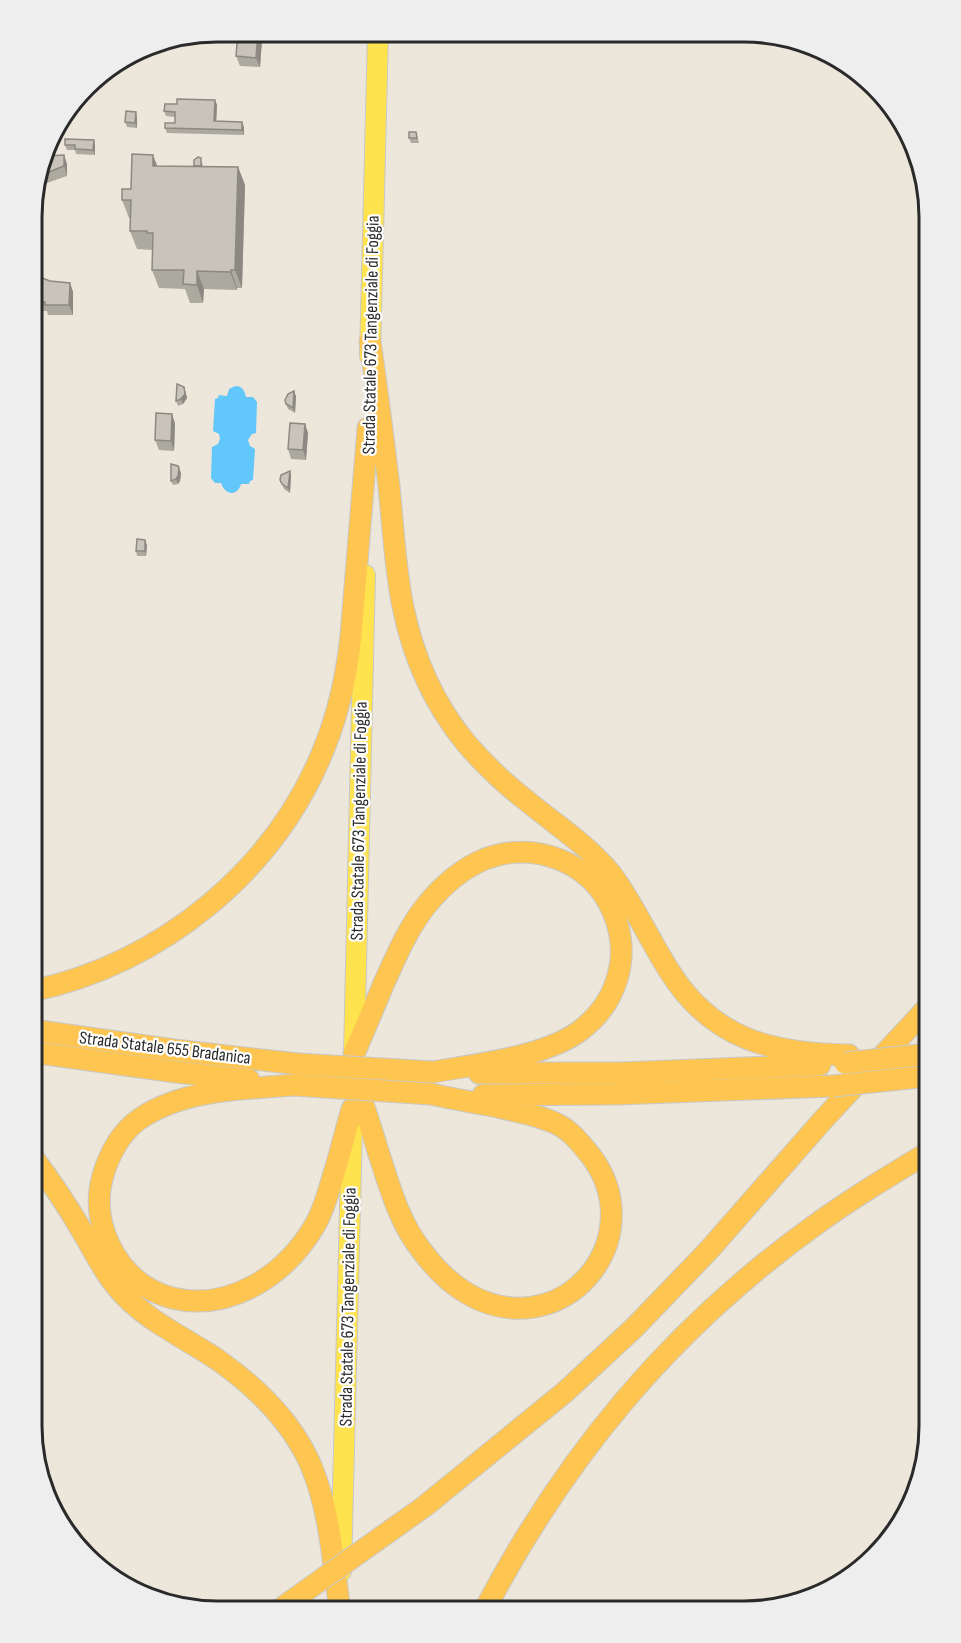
<svg xmlns="http://www.w3.org/2000/svg" width="961" height="1643" viewBox="0 0 961 1643" font-family="'Sofia Sans Condensed',sans-serif">
<style>
.water{fill:#62c7fa}
.lines{fill:none;stroke-linecap:round;stroke-linejoin:round}
.primary-casing{stroke:#c8c8c8;stroke-width:22}
.trunk-casing{stroke:#c8c8c8;stroke-width:23}
.primary{stroke:#fee24e;stroke-width:20}
.trunk{stroke:#fec650;stroke-width:21}
.trunk-bridge-casing{stroke:#c8c8c8;stroke-width:23;stroke-linecap:butt}
.trunk-bridge{stroke:#fec650;stroke-width:21}
.wall{fill:#aca99f}
.shaded-wall{fill:#8c8982}
.building{fill:#c8c4b9;stroke:#8c8982;stroke-width:1.5}
.labels{text-anchor:middle;dominant-baseline:central;stroke-width:4.5;stroke-linejoin:round;paint-order:stroke}
.street-label{font-size:18px;fill:#2a2a2a;stroke:#fff}
.rim{fill:none;stroke:#2a2a2a;stroke-width:3}
</style>
<rect width="100%" height="100%" fill="#ede6da"/>
<path class="water" d="M235,386C243,386 244,390 246,397H253L257,402L256,433L252,434L248,440L250,446L255,449L253,480L250,481L249,484H241C237,497 225,495 221,483H215L211,478L212,447L218,444L220,439L219,434L213,431L215,399L218,398L219,395L227,396L229,389Z"/>
<g class="lines">
<g class="primary-casing">
<path id="primary" d="M370,356L378,32
M354,1052L365,575
M341,1571L352,1126"/>
</g>
<g class="trunk-casing">
<path id="trunk" d="M370,341C377,389 383,437 389,486C393,526 395,568 403,607C413,656 434,704 466,743C484,764 505,784 527,801C556,825 588,845 612,875C634,905 650,941 670,972C713,1040 773,1054 849,1055
M32,991C162,963 276,871 325,746C339,711 347,673 351,635L368,428
M32,1030L174,1050L298,1064
M32,1052L176,1072L249,1080
M354,1054C364,1031 374,1007 384,983C396,957 407,930 425,907C440,888 461,869 485,859C535,840 592,862 613,912C622,933 624,957 617,979C611,999 598,1017 581,1030C546,1057 477,1064 433,1072
M479,1073H620L820,1065
M353,1075C361,1099 370,1123 377,1148C389,1184 398,1221 422,1251C437,1271 457,1290 480,1300C571,1338 650,1235 591,1156C582,1145 572,1132 559,1125C540,1115 518,1112 498,1107C476,1103 454,1099 431,1094
M294,1085C243,1089 185,1089 141,1118C123,1130 112,1149 105,1169C96,1194 98,1220 109,1244C122,1271 142,1290 172,1298C230,1312 286,1275 315,1225C325,1208 329,1189 335,1170C341,1150 346,1129 352,1109
M483,1095L616,1094L833,1086
M32,1156C50,1180 67,1205 82,1231C96,1254 106,1277 125,1296C151,1323 187,1339 218,1360C256,1387 294,1424 312,1468C330,1512 333,1563 340,1610
M425,1506L565,1392L635,1327L709,1250L823,1120L929,1006
M279,1610L297,1597
M484,1611C565,1457 669,1331 811,1228C849,1200 889,1176 929,1152"/>
</g>
<use href="#primary" class="primary"/>
<use href="#trunk" class="trunk"/>
<g class="trunk-bridge-casing">
<path id="trunk-bridge" d="M845,1063L929,1054
M298,1064L433,1072
M294,1085L431,1094
M833,1086L929,1076
M297,1597L425,1506"/>
</g>
<use href="#trunk-bridge" class="trunk-bridge"/>
</g>
<path class="wall" d="M262,40L260,67L240,66L236,56Z
M215,100L217,105L216,122L244,127V135L167,133L165,128L175,123V117L166,116L164,111L177,104Z
M137,117V128L127,127L125,122Z
M416,132L419,143H411L409,138Z
M65,145H95V155L76,154L75,150H67Z
M64,155L67,164V176L47,183L36,191L35,188L44,156Z
M202,162L203,166L238,167L245,185L242,288H237V290L204,289L203,303H190L185,289L159,288L152,270L153,250L137,249L130,231V218H129L122,200L131,189L157,166H194Z
M37,278L41,281H50L70,283L73,292V315H48L47,311H41L40,313H39L37,309Z
M184,387L187,398L183,404L178,406L176,401Z
M296,396L295,413L288,409L286,404Z
M175,423L174,451L159,450L155,440Z
M305,424L308,433L306,460L291,459L288,449Z
M181,473L180,481L178,484L173,485L171,481Z
M291,475L290,493L284,489L282,484Z
M147,545L146,556H137L136,551Z"/>
<path class="shaded-wall" d="M258,32L262,40L260,67L256,58Z
M215,100L217,105L216,126L214,121Z
M136,112L137,117V128L135,123Z
M242,122L244,127V135L242,130Z
M94,140L95,145V155L93,150Z
M64,155L67,164V176L64,166Z
M153,155L160,173L153,166Z
M238,167L245,185L242,288L235,270Z
M44,174L47,183L36,191L35,188L38,178Z
M231,270L237,288V290L230,272Z
M197,271L204,289L203,303L197,285Z
M70,283L73,292V315L69,305Z
M184,387L187,398L183,404L181,399Z
M294,391L296,396L295,413L293,408Z
M172,414L175,423L174,451L171,441Z
M305,424L308,433L306,460L303,450Z
M179,468L181,473L180,481L178,484L176,479Z
M290,471L291,475L290,493L288,488Z
M145,540L147,545L146,556L145,551Z"/>
<path class="building" d="M238,32H258L256,58L236,56Z
M177,99L215,100L214,121L242,122V130L165,128V123H175V112L164,111L165,104H177Z
M126,111L136,112L135,123L125,122Z
M409,132H416L417,138H409Z
M65,139L94,140L93,150L75,149V145H65Z
M132,154L153,155V166L238,167L235,270H231L230,272L197,271V285L183,284L184,270H152L153,233H147V231H130L131,200H122V189H131Z
M64,155V166L44,174L38,178L44,156Z
M198,157L201,158V166H194V160Z
M37,278L41,281L37,302L39,306L38,309H37Z
M42,278L50,281L70,283L69,305H45V302H37Z
M177,384L184,387L185,394L181,399L176,401Z
M294,391L293,408L286,404L285,400L288,394Z
M156,413L172,414L171,441L155,440Z
M290,423L305,424L303,450L288,449Z
M171,464L178,466L179,468L178,476L176,479L171,481Z
M290,471L288,488L282,484L280,480L281,475Z
M137,539L145,540V551H136Z"/>
<g class="labels">
<g class="street-label">
<text transform="translate(371 335) rotate(-89)">Strada Statale 673 Tangenziale di Foggia</text>
<text transform="translate(359 821) rotate(-89)">Strada Statale 673 Tangenziale di Foggia</text>
<text transform="translate(165 1048) rotate(7)">Strada Statale 655 Bradanica</text>
<text transform="translate(348 1307) rotate(-89)">Strada Statale 673 Tangenziale di Foggia</text>
</g>
</g>
<path d="M0 0H961V1643H0ZM217 42H744A175 175 0 0 1 919 217V1426A175 175 0 0 1 744 1601H217A175 175 0 0 1 42 1426V217A175 175 0 0 1 217 42Z" fill="#eee" fill-rule="evenodd"/>
<path class="rim" d="M217 42H744A175 175 0 0 1 919 217V1426A175 175 0 0 1 744 1601H217A175 175 0 0 1 42 1426V217A175 175 0 0 1 217 42Z"/>
</svg>
